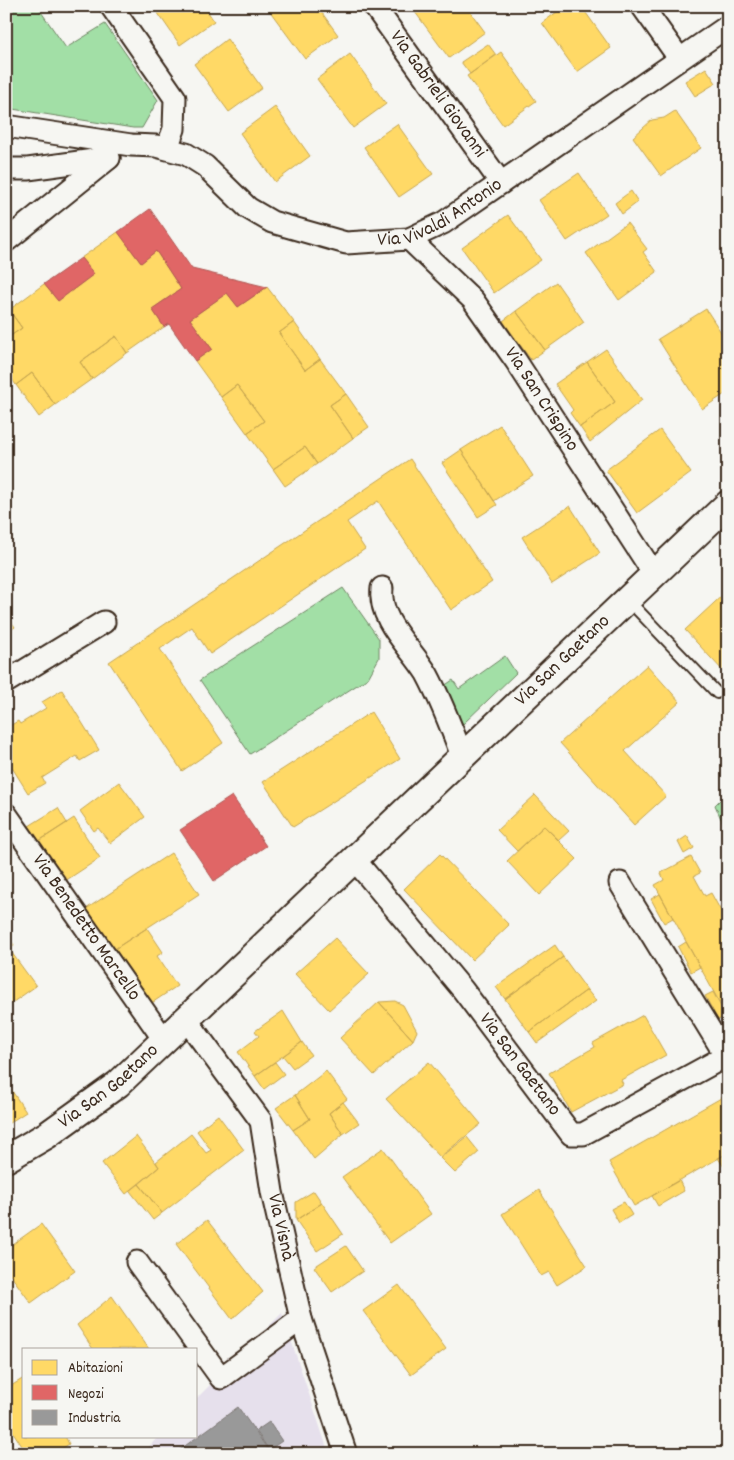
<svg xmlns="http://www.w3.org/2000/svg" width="734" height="1460" viewBox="0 0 734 1460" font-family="Dekko,sans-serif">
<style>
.built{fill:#e6e0ec}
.green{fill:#a2dfa6;stroke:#6e8462}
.homes{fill:#ffd966;stroke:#c4a450}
.shops{fill:#e06666;stroke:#ae5450}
.industry{fill:#999;stroke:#7d7874}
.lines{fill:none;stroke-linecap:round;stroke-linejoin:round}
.service-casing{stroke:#3b2a1e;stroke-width:14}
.minor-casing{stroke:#3b2a1e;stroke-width:25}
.tertiary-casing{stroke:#3b2a1e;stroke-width:30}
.service{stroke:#f6f6f2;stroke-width:10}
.minor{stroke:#f6f6f2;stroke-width:21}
.tertiary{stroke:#f6f6f2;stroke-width:26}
.labels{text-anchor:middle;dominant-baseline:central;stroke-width:5;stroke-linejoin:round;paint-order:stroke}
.street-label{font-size:20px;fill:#3b2a1e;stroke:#f6f6f2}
</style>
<rect width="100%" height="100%" fill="#f6f6f2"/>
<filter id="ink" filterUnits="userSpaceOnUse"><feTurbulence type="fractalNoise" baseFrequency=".02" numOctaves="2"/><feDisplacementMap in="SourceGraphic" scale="10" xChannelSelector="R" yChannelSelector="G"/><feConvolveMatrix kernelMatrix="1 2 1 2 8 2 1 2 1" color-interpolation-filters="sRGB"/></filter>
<g filter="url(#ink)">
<path class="built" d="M282,1313L329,1454H142L159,1436H196V1399Z"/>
<path class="green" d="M6,6H37L66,48L105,24L158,100L142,128H133L6,108Z
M343,588L379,639V658L368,678L250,754L200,680Z
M505,656L516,673L463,724L438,690L453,680L459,689Z
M728,792V835L715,805Z"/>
<path class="homes" d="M153,6H204L214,21L180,45Z
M274,6H317L338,35L305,59L269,10Z
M423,6H466L485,32L449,58L415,12Z
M565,6H581L611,48L577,72L542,23Z
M227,39L262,88L229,112L194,64Z
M488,44L496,55L470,74L461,62Z
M501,52L536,101L503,125L467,76Z
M350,54L386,104L353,128L317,79Z
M706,68L716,83L695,96L685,81Z
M275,107L310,156L275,182L240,133Z
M675,111L701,148L661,176L633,137L652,120L664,118Z
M397,124L433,174L399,197L364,147Z
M579,173L607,214L567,241L539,200Z
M631,191L638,202L622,214L615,203Z
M508,215L541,260L494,293L462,248Z
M627,223L647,249L643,252L657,272L619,300L586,253Z
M118,232L141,263L156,251L181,289L152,309L164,327L127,353L116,336L80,362L92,379L55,405L32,373L16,385L6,371V339L22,328L9,310L44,284L58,301L94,274L81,258Z
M556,282L584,322L545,350L516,311Z
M267,287L294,322L279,333L305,370L320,359L346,394L330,405L353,438L317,464L305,447L273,469L247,433L264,421L237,385L221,397L195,361L212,349L190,319L227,293L238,307Z
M706,309L728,343V392L702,409L658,339Z
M9,310L22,328L6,339V311Z
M516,311L545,350L531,360L503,321Z
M294,322L320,359L305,370L279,333Z
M116,336L127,353L92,379L80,362Z
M606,349L642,400L590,442L580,427L615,402L587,362Z
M587,362L615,402L580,427L570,413L573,410L555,384Z
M32,373L55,405L39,417L16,385Z
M237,385L264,421L247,433L221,397Z
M346,394L369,427L353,438L330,405Z
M500,425L533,476L494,501L461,450Z
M660,430L691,473L637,513L606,470Z
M305,447L317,464L285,486L273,469Z
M461,450L497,505L478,517L442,463Z
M410,459L492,582L451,610L378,501L347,522L365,549L210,654L192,627L160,649L223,743L182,771L109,662Z
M570,506L600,553L552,584L522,537Z
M728,590V669L724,672L685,630Z
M6,614L15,627L6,633Z
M647,665L680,702L625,751L666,796L634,825L560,743Z
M62,690L99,750L80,761L77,756L42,778L45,783L28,793L6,758V728L18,721L20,724L46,708L42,702Z
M371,712L400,759L293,827L263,782Z
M119,782L145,817L110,843L98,828L94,831L80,811Z
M535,795L569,831L559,840L544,826L517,851L497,830Z
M58,808L67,823L39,841L29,826Z
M74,818L100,858L65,881L39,841Z
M544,826L577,859L539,895L507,861Z
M687,836L694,848L684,854L678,842Z
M171,853L199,894L107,954L80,913Z
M440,854L509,925L472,960L404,889Z
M691,857L700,873L694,876L705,896L711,893L727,922L722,924L728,934V1018L655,885L664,880L661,873Z
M660,894L673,918L664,923L651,899Z
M147,928L163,952L157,956L177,986L143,1009L107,954Z
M6,934L14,945L9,949L36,986L6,1007Z
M335,938L369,974L329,1010L295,974Z
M686,942L700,967L691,972L678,947Z
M555,945L563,957L505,999L496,987Z
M563,957L587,990L529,1032L505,999Z
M587,990L596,1001L537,1043L529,1032Z
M713,992L726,1016L718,1020L705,996Z
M395,1001L403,1005L417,1031L413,1040L379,1002Z
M379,1002L413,1040L374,1075L340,1038Z
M283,1011L302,1042L255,1076L238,1052L259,1036L255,1031Z
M643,1015L666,1055L621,1080L623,1084L571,1112L549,1073L595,1047L593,1043Z
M302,1042L311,1055L293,1068L283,1056Z
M275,1062L284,1074L264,1089L255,1076Z
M429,1062L481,1124L440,1157L386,1099Z
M326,1071L347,1099L329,1113L343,1134L314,1159L293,1130L310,1119L295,1095Z
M6,1082L26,1112L6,1125Z
M728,1094V1153L634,1206L609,1162Z
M295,1095L310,1119L293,1130L276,1108Z
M343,1102L359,1123L343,1134L329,1113Z
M218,1115L244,1150L162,1213L139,1184L159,1167L156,1162L191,1134L206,1153L211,1150L197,1131Z
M136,1136L159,1167L126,1194L102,1163Z
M467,1137L479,1152L455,1173L440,1158Z
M383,1148L431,1214L390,1243L342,1177Z
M728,1153V1165L724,1167L718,1158Z
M679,1180L684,1191L658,1206L652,1196Z
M139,1184L162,1213L153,1220L130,1191Z
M539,1190L587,1266L557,1285L549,1272L541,1276L502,1214Z
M314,1191L322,1203L296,1220V1202Z
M624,1202L632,1215L619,1223L611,1209Z
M322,1203L343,1234L317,1251L296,1220Z
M207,1220L263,1292L232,1319L176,1244Z
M41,1224L75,1271L31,1303L6,1269V1249Z
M346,1246L363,1271L332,1292L314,1267Z
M399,1285L446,1349L411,1375L363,1311Z
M112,1296L149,1349H93L77,1325Z
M24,1378V1436H65L69,1444L54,1454H27L6,1421V1389Z"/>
<path class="shops" d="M150,209L192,269L267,287L238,307L227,293L190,319L212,349L195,361L169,324L164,327L152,309L181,289L156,251L141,263L118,232Z
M81,258L94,274L58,301L44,284Z
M232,796L266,846L214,881L180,830Z"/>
<path class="industry" d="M238,1407L271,1454H174Z
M269,1422L282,1441L269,1450L256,1431Z"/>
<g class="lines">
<g class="service-casing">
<path id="service" d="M628,600L717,693"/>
</g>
<g class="minor-casing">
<g id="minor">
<path d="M111,6L175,98L174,129L167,148"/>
<path id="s1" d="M374,6L501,183"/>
<path d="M642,6L679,58"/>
<path id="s2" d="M6,126L131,145L156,146L186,154L205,166L248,208L272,222L346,243L409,239L443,223L728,26"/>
<path d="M6,169H28L109,158"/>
<path id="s3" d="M409,239L473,300L516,361L654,574"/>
<path d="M6,241L109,158"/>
<path d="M382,588C378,621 411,647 427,674C441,700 452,729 462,756"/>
<path d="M6,682L104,622"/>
<path id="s4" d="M6,814L165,1041"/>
<path id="s5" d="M354,859L463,990L571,1134H583L728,1055"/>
<path d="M620,883L726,1056"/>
<path id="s6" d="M186,1019L261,1121L272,1192L301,1319L346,1454"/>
<path d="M137,1262L221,1378L301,1319"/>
</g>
</g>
<g class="tertiary-casing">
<g id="tertiary">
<path id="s7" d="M6,1159L47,1135L118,1084L728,504"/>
</g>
</g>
<use href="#service" class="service"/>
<use href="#minor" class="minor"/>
<use href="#tertiary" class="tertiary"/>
</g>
</g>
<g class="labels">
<g class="street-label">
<text stroke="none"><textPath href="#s1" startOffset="109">Via Gabrieli Giovanni</textPath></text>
<text stroke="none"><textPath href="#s2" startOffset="471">Via Vivaldi Antonio</textPath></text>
<text stroke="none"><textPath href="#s3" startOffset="209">Via San Crispino</textPath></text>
<text stroke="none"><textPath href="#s7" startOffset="749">Via San Gaetano</textPath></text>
<text stroke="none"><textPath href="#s4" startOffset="139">Via Benedetto Marcello</textPath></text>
<text stroke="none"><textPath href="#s5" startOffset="264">Via San Gaetano</textPath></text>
<text stroke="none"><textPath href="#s7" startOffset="126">Via San Gaetano</textPath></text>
<text stroke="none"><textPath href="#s6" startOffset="235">Via Visnà</textPath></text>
</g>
</g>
<rect width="734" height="1460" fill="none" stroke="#f6f6f2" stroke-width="25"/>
<rect x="12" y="12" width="709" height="1435" fill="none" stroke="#3b2a1e" stroke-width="2" filter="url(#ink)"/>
<rect x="22" y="1348" width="175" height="90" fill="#f6f6f2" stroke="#aba49d"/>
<rect x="32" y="1360" width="25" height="15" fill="#ffd966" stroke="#aba49d"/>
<text x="68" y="1372" font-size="15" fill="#3b2a1e">Abitazioni</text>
<rect x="32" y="1385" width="25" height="15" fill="#e06666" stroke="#aba49d"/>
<text x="68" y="1398" font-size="15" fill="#3b2a1e">Negozi</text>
<rect x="32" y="1410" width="25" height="15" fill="#999999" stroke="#aba49d"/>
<text x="68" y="1422" font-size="15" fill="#3b2a1e">Industria</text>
</svg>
